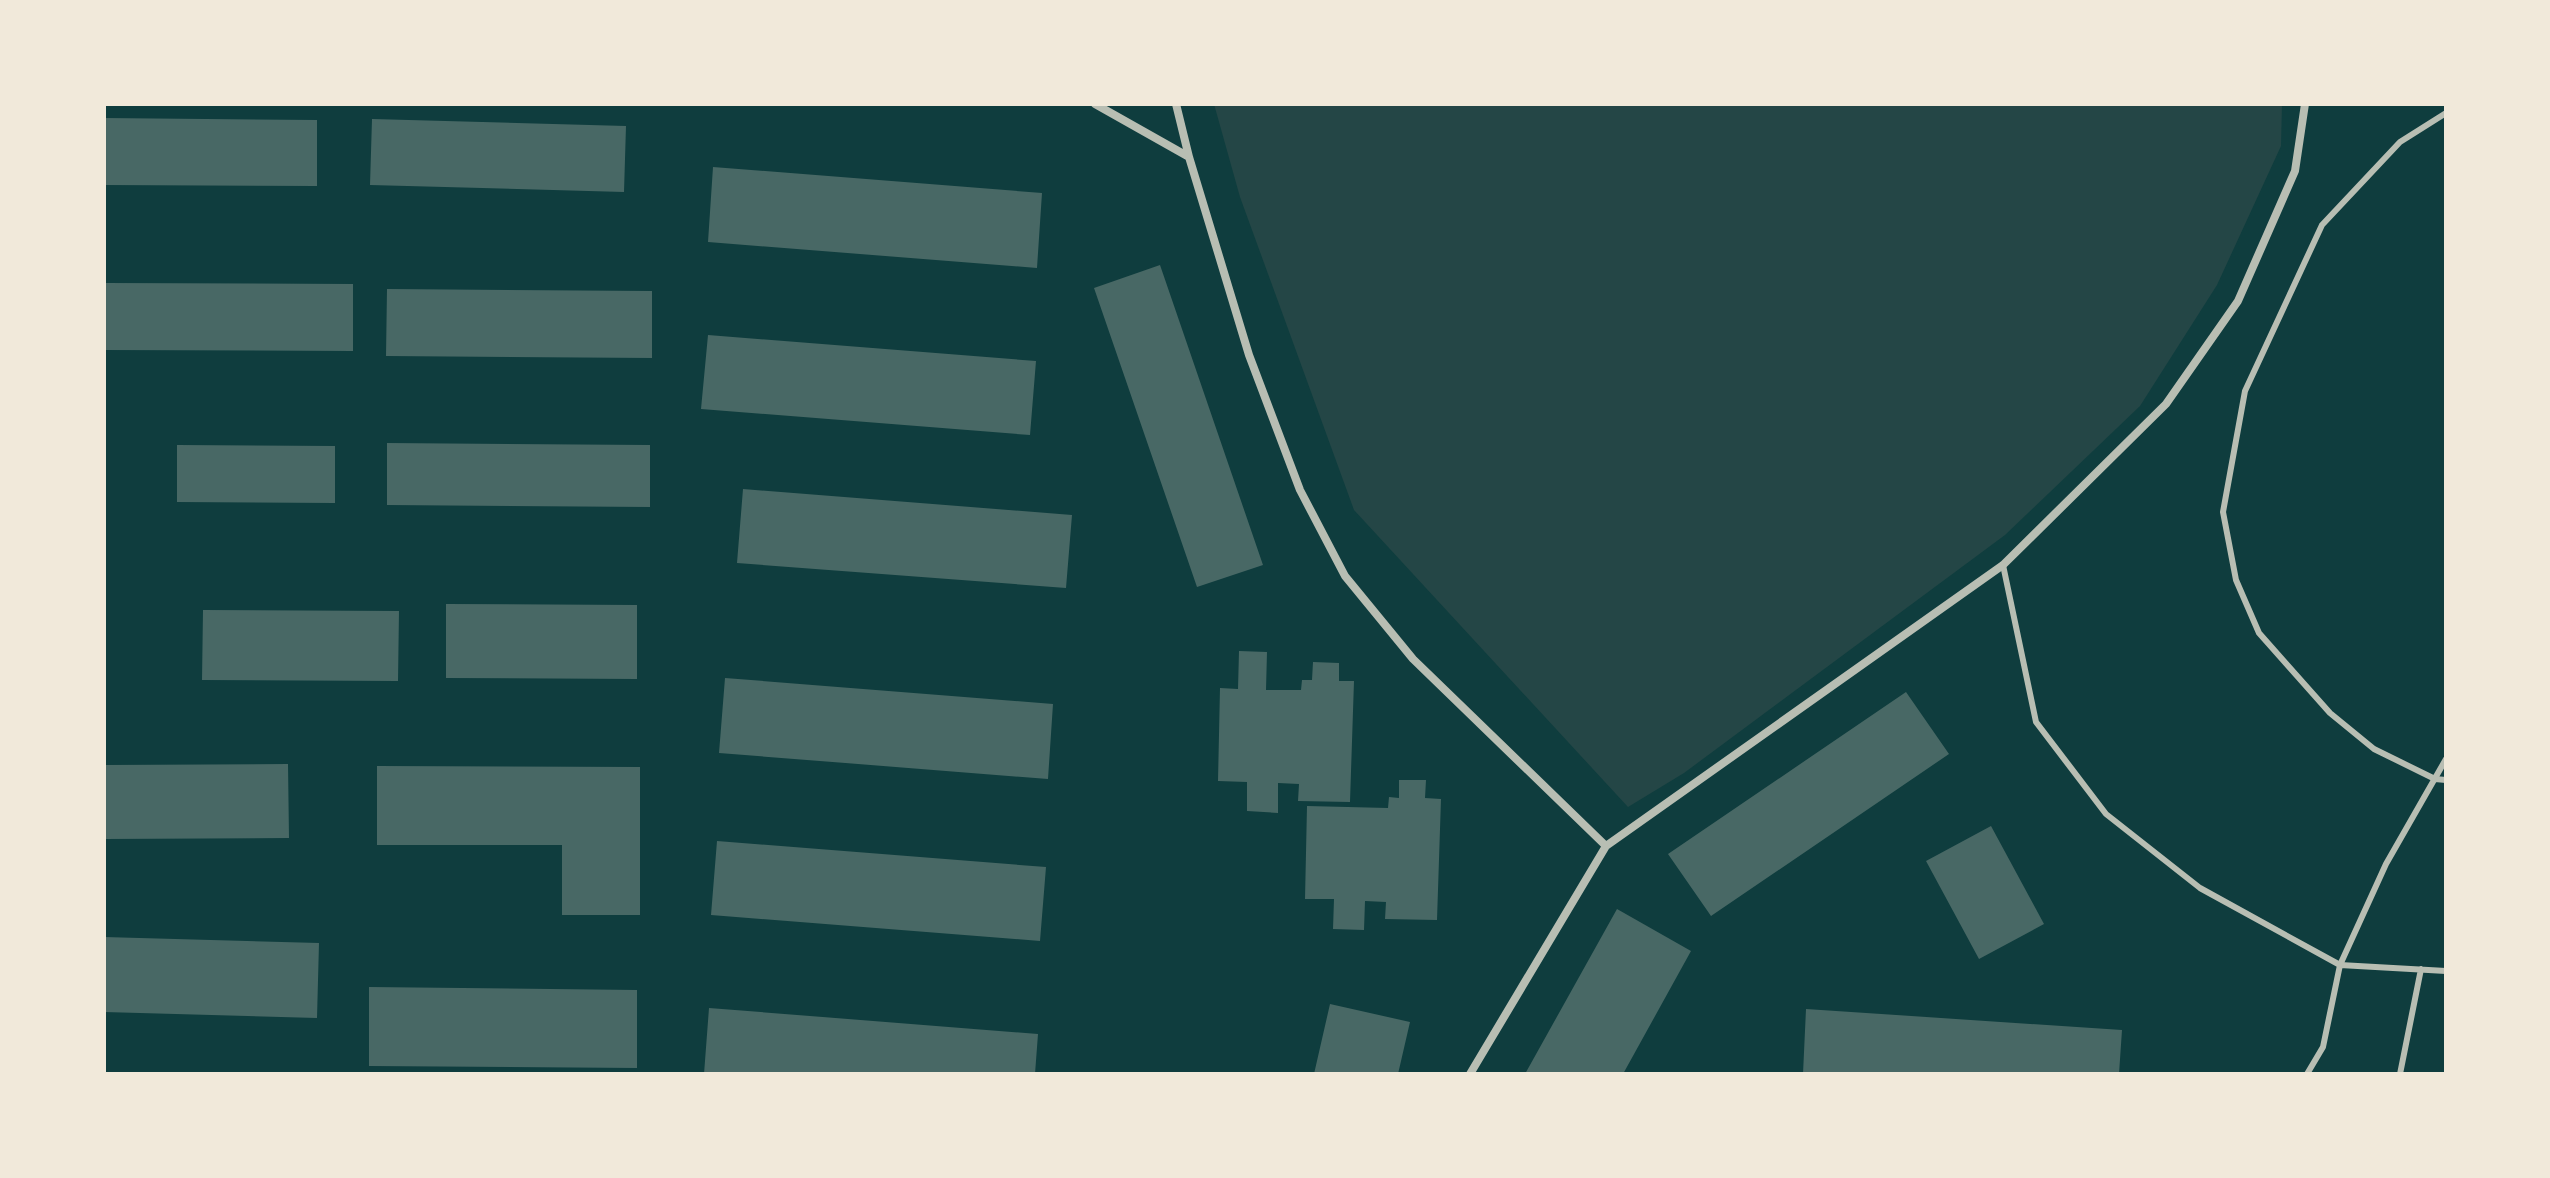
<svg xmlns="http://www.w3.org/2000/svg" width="2550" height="1178" viewBox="0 0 2550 1178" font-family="Manrope,sans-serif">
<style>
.green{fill:#244646}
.building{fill:#486865}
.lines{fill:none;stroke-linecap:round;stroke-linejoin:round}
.service{stroke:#b8beb3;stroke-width:6}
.minor{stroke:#b8beb3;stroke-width:8}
</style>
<rect width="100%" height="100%" fill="#0f3d3e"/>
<path class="green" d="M1214,104H2282L2281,146L2217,285L2140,406L2005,535L1684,773L1628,807L1354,510L1240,197Z"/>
<path class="building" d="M104,118L317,120V186L104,185Z
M372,119L626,126L624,192L370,185Z
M713,167L1042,193L1037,268L708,242Z
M1160,265L1263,565L1197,587L1094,288Z
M104,283L353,284V351L104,350Z
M387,289L652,291V358L386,356Z
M708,335L1036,361L1030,435L701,409Z
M387,443L650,445V507L387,505Z
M177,445L335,446V503L177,502Z
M743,489L1072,515L1066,588L737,563Z
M446,604L637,605V679L446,678Z
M203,610L399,611L398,681L202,680Z
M1239,651L1267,652L1266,690H1301L1302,680H1312L1313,662L1339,663V681H1354L1350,802L1298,801L1299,784L1278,783V813L1247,811V782L1218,781L1220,688L1238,689Z
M725,678L1053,704L1048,779L719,753Z
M1906,692L1949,754L1711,916L1668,854Z
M288,764L289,838L104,839V765Z
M377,766L640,767V915H562V845H377Z
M1399,780H1426L1425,798L1441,799L1437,920L1385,919L1386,902L1365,901L1364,930L1333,929L1334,899H1305L1307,806L1388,808L1389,797L1399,798Z
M1991,826L2044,924L1979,959L1926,861Z
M717,841L1046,867L1040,941L711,915Z
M1617,909L1691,951L1623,1074H1525Z
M104,937L319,943L317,1018L104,1012Z
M369,987L637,990V1068L369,1066Z
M1330,1004L1410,1022L1398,1074H1314Z
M709,1008L1038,1034L1035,1074H704Z
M1806,1009L2122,1030L2119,1074H1803Z"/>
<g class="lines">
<path class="service" d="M2446,113L2400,142L2322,225L2245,391L2223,512L2236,580L2259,633L2330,713L2374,749L2435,779L2446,780
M2003,565L2036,722L2106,814L2200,888L2340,965L2446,971
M2307,1074L2323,1047L2340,965L2386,864L2446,759
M2400,1074L2421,969"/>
<path class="minor" d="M1095,104L1189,157
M1176,104L1189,157L1249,355L1300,490L1345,576L1413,659L1606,846
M1470,1074L1606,846L2003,565L2166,404L2238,301L2295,171L2305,104"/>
</g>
<rect width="2550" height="1178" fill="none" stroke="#f1e9da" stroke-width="212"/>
</svg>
